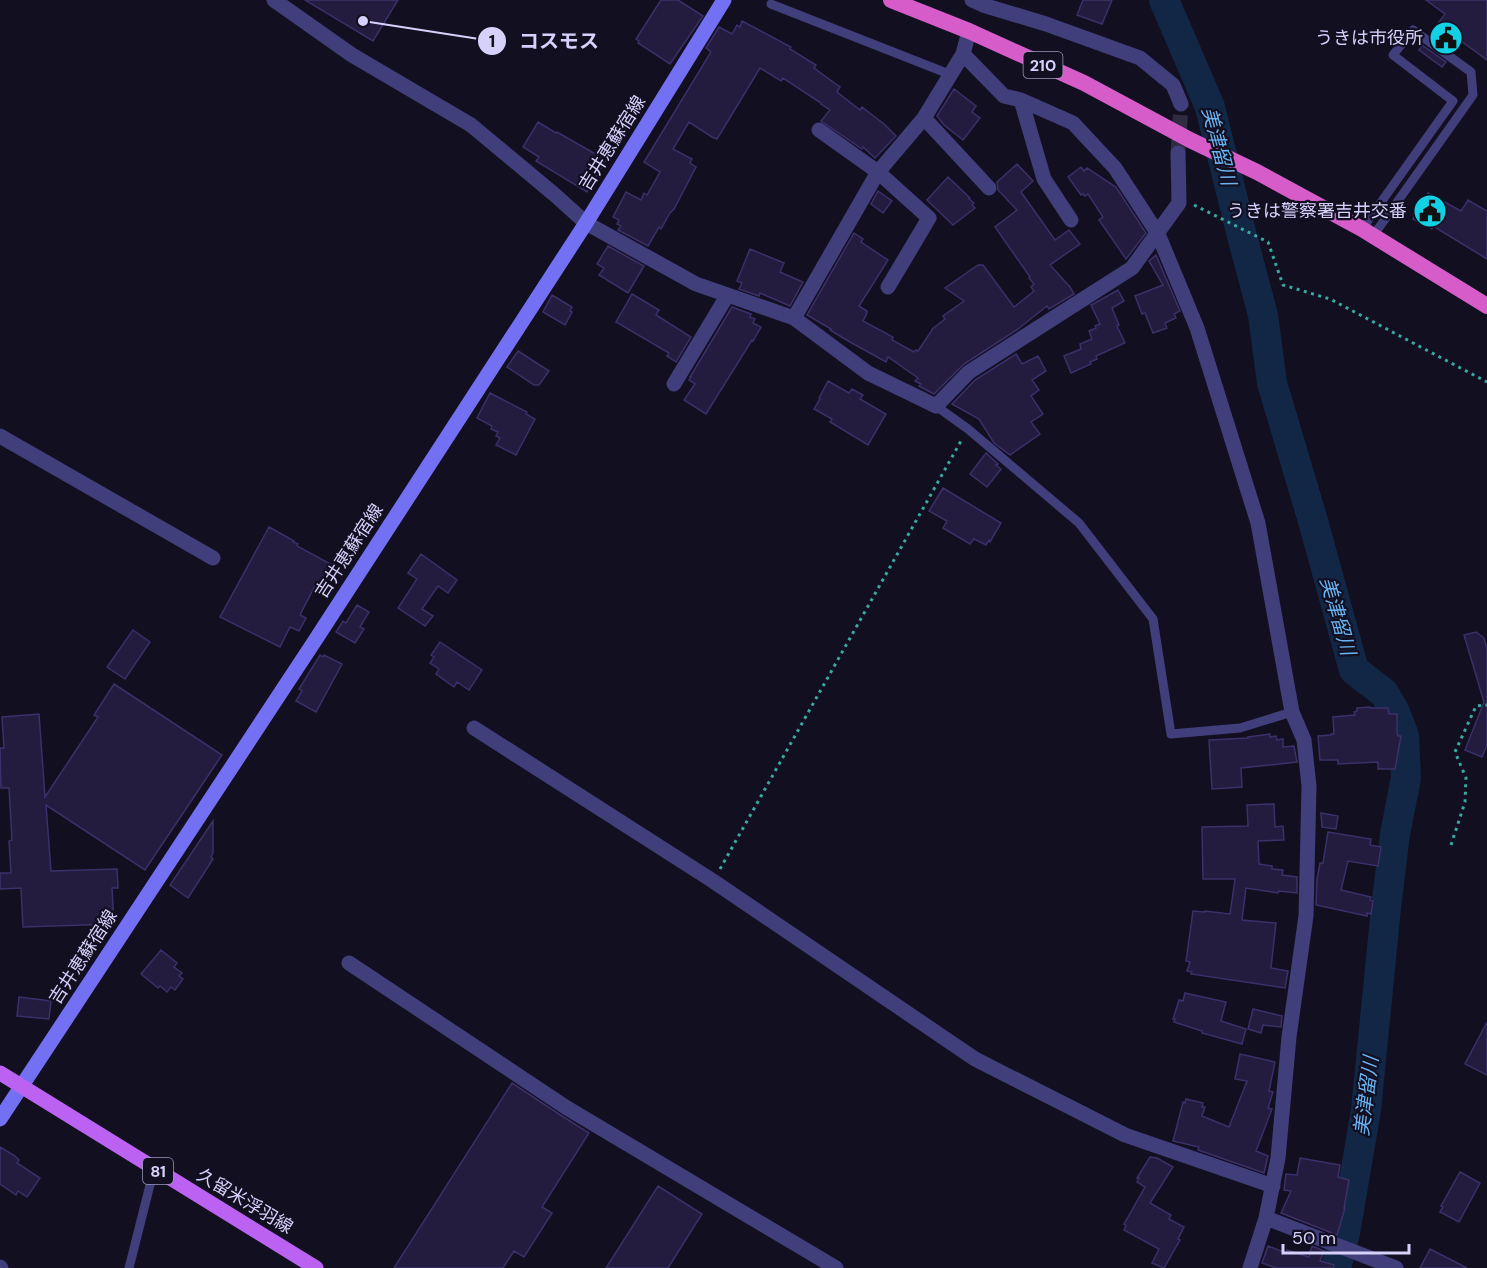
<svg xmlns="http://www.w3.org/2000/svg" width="1487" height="1268" viewBox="0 0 1487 1268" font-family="'DM Sans','Noto Sans JP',sans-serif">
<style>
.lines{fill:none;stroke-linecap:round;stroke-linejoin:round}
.river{stroke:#122745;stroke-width:30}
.building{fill:#231c3f;stroke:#3b3069;stroke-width:1.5}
.minor-tunnel{stroke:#2f2c41;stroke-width:15;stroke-dasharray:15 8;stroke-linecap:butt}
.path{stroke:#38a8a1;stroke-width:3;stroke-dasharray:3 4.5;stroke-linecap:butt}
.service{stroke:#403e7b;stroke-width:9}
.minor{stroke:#403e7b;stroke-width:15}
.secondary{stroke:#7370f3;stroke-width:15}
.primary{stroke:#bb62f2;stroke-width:15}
.trunk{stroke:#d65cca;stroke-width:16}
.labels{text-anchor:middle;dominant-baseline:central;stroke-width:4.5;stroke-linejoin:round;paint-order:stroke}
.shield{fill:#120f20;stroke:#9b97b9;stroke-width:1.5}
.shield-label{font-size:16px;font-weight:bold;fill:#d6d1fb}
.poi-label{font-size:18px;fill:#d6d1fb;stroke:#120f20;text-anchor:end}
.street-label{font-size:18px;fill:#d6d1fb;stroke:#120f20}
.water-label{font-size:20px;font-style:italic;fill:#68b3f2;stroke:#120f20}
.leader{fill:none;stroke:#d6d1fb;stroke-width:2}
.callout-dot{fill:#d6d1fb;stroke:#120f20;stroke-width:2}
.mark-label{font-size:18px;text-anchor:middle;font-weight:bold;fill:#111}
.callout-label{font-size:20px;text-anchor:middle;font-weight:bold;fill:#d6d1fb;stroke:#120f20;stroke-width:4.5;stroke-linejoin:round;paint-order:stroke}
</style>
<rect width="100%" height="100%" fill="#120f20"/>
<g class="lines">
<path class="river" d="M1164,0L1210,107L1242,236L1263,315L1272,383L1313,521L1354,670L1384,693L1394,710L1404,736L1406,778L1395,834L1386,908L1366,1110L1345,1233L1336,1268"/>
</g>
<path class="building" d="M305,0H398L373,41Z
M661,0H678L703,16L670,64L638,43L639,41L636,39Z
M1083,0H1112L1102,24L1077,15Z
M1426,0H1487V60L1461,41L1454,51L1430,34L1445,14Z
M742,21L791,47L790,49L816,65L814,68L840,87L837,92L860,110L862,107L884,124L896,136L875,158L863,147L862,149L821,121L830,110L821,104V103L783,78L781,81L760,68L717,139L712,137L689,122L673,149L692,159L690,163L696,167L674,209L670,213L661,229L659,227L648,246L618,230L621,226L617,224L619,220L613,217L626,192L641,200L644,193L647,195L660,172L644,162L711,52L706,48L719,27L732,34L737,25L740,27Z
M1422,45L1446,62L1442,67L1419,50Z
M954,89L976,106L972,112L980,118L963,140L944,125L937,116Z
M538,122L556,133L557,132L606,160L587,192L536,161L539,157L523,147Z
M1017,164L1033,181L1021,192L1055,240L1069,230L1080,244L1050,265L1070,287L1074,294L1049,309L1047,306L1018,329L964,364L934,394L919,386L921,384L915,381L918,378L888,357L886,362L850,342L830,330L831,329L807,315L854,233L863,239L861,242L888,260L859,306L867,311V313L863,321L893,337L892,340L914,352L916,350L918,351L932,330V329L945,319L943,316L964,301L945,288L978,265H983L1014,307L1034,291L1031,287L1034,284L1029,278L1030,277L995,227L1017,210L998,190L997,182Z
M1081,167L1084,171L1087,168L1116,187L1146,233L1126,259L1099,220L1103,217L1088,194L1085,196L1083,194L1081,195L1068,177Z
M948,177L970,198L969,199L974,203L972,205L975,208L953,225L927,200Z
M878,191L892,201L883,213L871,204Z
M1428,193L1461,211L1468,200L1487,211V259L1433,226L1432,229L1413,219Z
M608,246L644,266L628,293L599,275L604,268L597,264Z
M750,249L784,263L780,272L803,282L790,306L760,293L759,296L739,289L742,283L737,281Z
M1156,255L1180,311L1174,314L1176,318L1165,323L1167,328L1153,333L1145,313L1142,314L1135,296L1163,285L1149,261Z
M1118,290L1124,301L1112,308L1119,325L1117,326L1125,343L1096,356L1097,359L1090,362L1091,364L1071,373L1064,356L1081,349L1080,344L1092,339L1089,331L1096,328L1095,326L1100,324L1091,305Z
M632,294L659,310L656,315L691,337L676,362L667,356L669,353L616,322Z
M552,295L572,307L570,311L572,312L565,325L543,312Z
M732,307L751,314L750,317L755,319L753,323L761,327L753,341L752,340L706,414L684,400L695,384L689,380L691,377H690Z
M518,351L549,371L539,385H534L507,367Z
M1016,354L1022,364L1038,356L1046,371L1032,380L1039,390L1031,396L1043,414L1031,422L1040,434L1010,455L994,443L979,419L952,404L975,380Z
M828,381L849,393L852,389L863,395L860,399L886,414L868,445L830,422L832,419L814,409L820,399L819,398Z
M490,393L527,412L526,414L535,419L516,455L496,445L500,438L496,436L498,432L491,429L492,426L477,418Z
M986,453L998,464L996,465L1001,469L987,487L970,474Z
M943,488L1001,523L990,542L989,540L986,545L974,539L970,544L943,528L947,521L929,511Z
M269,527L294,541L293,542L298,544L297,546L336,567L324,588L316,584L300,615L306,618L299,631L290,627L280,647L220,617Z
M421,554L457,580L448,593L438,586L422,609L433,616L425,626L398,608L417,579L408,573Z
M357,605L369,612L360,627L364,629L355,643L336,632L343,621L346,623Z
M133,630L150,642L125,679L107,667Z
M1476,632L1484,638L1487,649V745L1482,757L1465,750L1484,702L1464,635Z
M440,642L482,670L469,690L457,682L454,687L436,674L439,669L430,663L434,657L431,655Z
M320,655L323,657L324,655L342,664L316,712L296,701L302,691L299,689Z
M114,684L222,755L145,870L46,805L51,871L117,869L118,888H112L114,924L23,927L21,888L0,889V873H11L9,841L12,840L9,788H1L0,748H4L2,717L39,714L45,797L98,717L94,715Z
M1370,707V708H1388L1389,714H1397V733L1398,736H1401L1395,769H1378V762L1338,764V760H1320L1318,736L1331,735V734H1334L1333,717L1355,715L1354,712L1357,711V708Z
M1270,734V737L1276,736L1277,740L1283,739V747L1294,746L1297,762L1241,768L1242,787L1212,789L1209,740L1248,738V737Z
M1274,804L1275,827L1283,826L1284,840L1258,841L1259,864L1272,866V869L1283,870L1282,875L1297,877V893L1279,891L1278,893L1246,888L1242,920L1276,923L1271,968L1288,971L1285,988L1191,974L1192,972L1187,971L1190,962L1186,961L1193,911L1205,912V911L1230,914L1235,879H1203L1202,827L1248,826L1247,805Z
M1321,813L1338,816L1336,829L1322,827Z
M213,821V853L211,857L213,859L188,898L170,885Z
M1328,832L1371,839L1370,845L1381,847L1378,866L1348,861L1341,890L1371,897L1370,900L1373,901L1371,914L1367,913V916L1316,905L1317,879L1320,863H1323Z
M161,950L177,963L174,967L182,973L179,976L183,979L175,990L171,987L167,992L160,986L158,988L141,974Z
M1185,993L1226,1002L1221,1021L1246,1029L1242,1044L1202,1033V1031L1174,1022L1175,1019H1173L1179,1000L1183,1001Z
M19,997L51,1001L49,1019L17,1016Z
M1253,1009L1282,1016L1281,1027L1263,1025L1261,1033L1248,1029Z
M1487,1022V1075L1465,1064Z
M1240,1054L1275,1062L1269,1091L1273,1092L1268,1108L1272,1109L1256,1151L1268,1156L1264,1173L1198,1150L1199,1147L1173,1141L1183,1102L1185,1103L1186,1099L1203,1103L1202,1107H1205L1202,1116L1229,1127L1247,1081L1235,1079Z
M512,1083L562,1116L589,1133L542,1207L552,1213L524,1257L514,1251L503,1268H394Z
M0,1147L15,1156L19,1160L17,1163L40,1178L27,1197L18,1191L16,1195L0,1184Z
M1150,1157L1157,1158L1173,1167L1150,1203L1171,1215L1169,1219L1184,1227L1178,1239L1180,1240L1164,1268L1152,1263L1159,1249L1124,1230L1126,1226L1124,1224L1145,1187L1137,1182L1139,1178H1137Z
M1300,1158L1340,1165L1338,1177L1349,1180L1344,1208H1345L1337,1235L1281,1213L1291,1191L1284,1190L1286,1174L1297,1175Z
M1460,1172L1480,1183L1459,1222L1440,1212L1443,1207L1441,1206Z
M658,1186L702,1214L668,1268H606Z
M1268,1246L1286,1253L1287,1250L1309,1257L1312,1246L1324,1251L1320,1261L1334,1265L1333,1268H1276L1262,1263Z
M1430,1249L1467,1268H1420Z"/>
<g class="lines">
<path class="minor-tunnel" d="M1178,153L1181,104"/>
<path class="path" d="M1194,205L1268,242L1283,285L1330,299L1487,382
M1451,845L1465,802L1466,778L1455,752L1476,706L1487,705
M720,869L961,441"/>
<path class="service" d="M771,4L949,74
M1362,229L1453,101L1393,55L1413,30L1471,72L1473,95L1373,236
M936,406L968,429L1079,523L1153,619L1171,734L1240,728L1292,712
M129,1268L154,1169"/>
<path class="minor" d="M274,0L352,55L471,125L555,195L586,223L696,284L794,318L868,373L936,406L969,372L1132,268L1179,203L1178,153
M972,0L983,5L1046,24L1140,58L1173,85L1181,104
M969,31L963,54L1004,96L1021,100L1073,123L1115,168L1158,234L1197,328L1258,523L1292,712L1304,740L1309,786L1306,916L1289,1037L1278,1158L1266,1218L1250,1268
M1021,100L1044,179L1071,220
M924,118L989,188
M819,130L878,172L929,218L888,287
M794,318L878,172L924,118L963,54
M674,384L727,296
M0,436L213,558
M474,728L713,881L975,1059L1125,1135L1273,1186
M349,963L567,1108L836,1268
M1266,1218L1396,1268
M0,1267L1,1268"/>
<path class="secondary" d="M0,1119L316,639L586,223L724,0"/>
<path class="primary" d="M0,1073L316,1268"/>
<path class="trunk" d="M891,0L969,31L1084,83L1190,140L1257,172L1362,229L1487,306"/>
</g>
<defs>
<g id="civic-disc" transform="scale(1.725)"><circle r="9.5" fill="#13d1e5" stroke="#120f20"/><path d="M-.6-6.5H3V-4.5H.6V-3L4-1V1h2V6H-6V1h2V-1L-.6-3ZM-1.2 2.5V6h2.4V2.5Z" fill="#111"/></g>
</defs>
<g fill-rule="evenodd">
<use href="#civic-disc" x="1446" y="38"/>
<use href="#civic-disc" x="1430" y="211"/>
</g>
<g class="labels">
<g class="shield">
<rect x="1023.5" y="52" width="39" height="26" rx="4.5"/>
<rect x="143" y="1158" width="30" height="26" rx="4.5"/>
</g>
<g class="shield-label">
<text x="1043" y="65">210</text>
<text x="158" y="1171">81</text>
</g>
<g class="poi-label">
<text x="1423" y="38">うきは市役所</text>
<text x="1407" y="211">うきは警察署吉井交番</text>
</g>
<g class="street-label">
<text transform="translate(612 143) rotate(-58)">吉井恵蘇宿線</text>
<text transform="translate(349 551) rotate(-57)">吉井恵蘇宿線</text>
<text transform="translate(83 957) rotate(-57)">吉井恵蘇宿線</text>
<text transform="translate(245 1201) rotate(31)">久留米浮羽線</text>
</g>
<g class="water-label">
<text transform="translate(1219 146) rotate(75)">美津留川</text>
<text transform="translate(1338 616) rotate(74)">美津留川</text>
<text transform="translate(1366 1096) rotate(-83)">美津留川</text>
</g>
</g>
<path class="leader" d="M363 21L492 41"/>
<g class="callout-dot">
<circle cx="363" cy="21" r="6"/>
<circle cx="492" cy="41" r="15"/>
</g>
<g class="mark-label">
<text x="492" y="47">1</text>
</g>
<g class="callout-label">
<text x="559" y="48">コスモス</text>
</g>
<path d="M1283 1244v9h126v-9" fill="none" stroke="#d6d1fb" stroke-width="3"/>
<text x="1292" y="1244" font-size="18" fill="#d6d1fb" stroke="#120f20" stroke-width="4.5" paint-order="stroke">50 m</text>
</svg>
